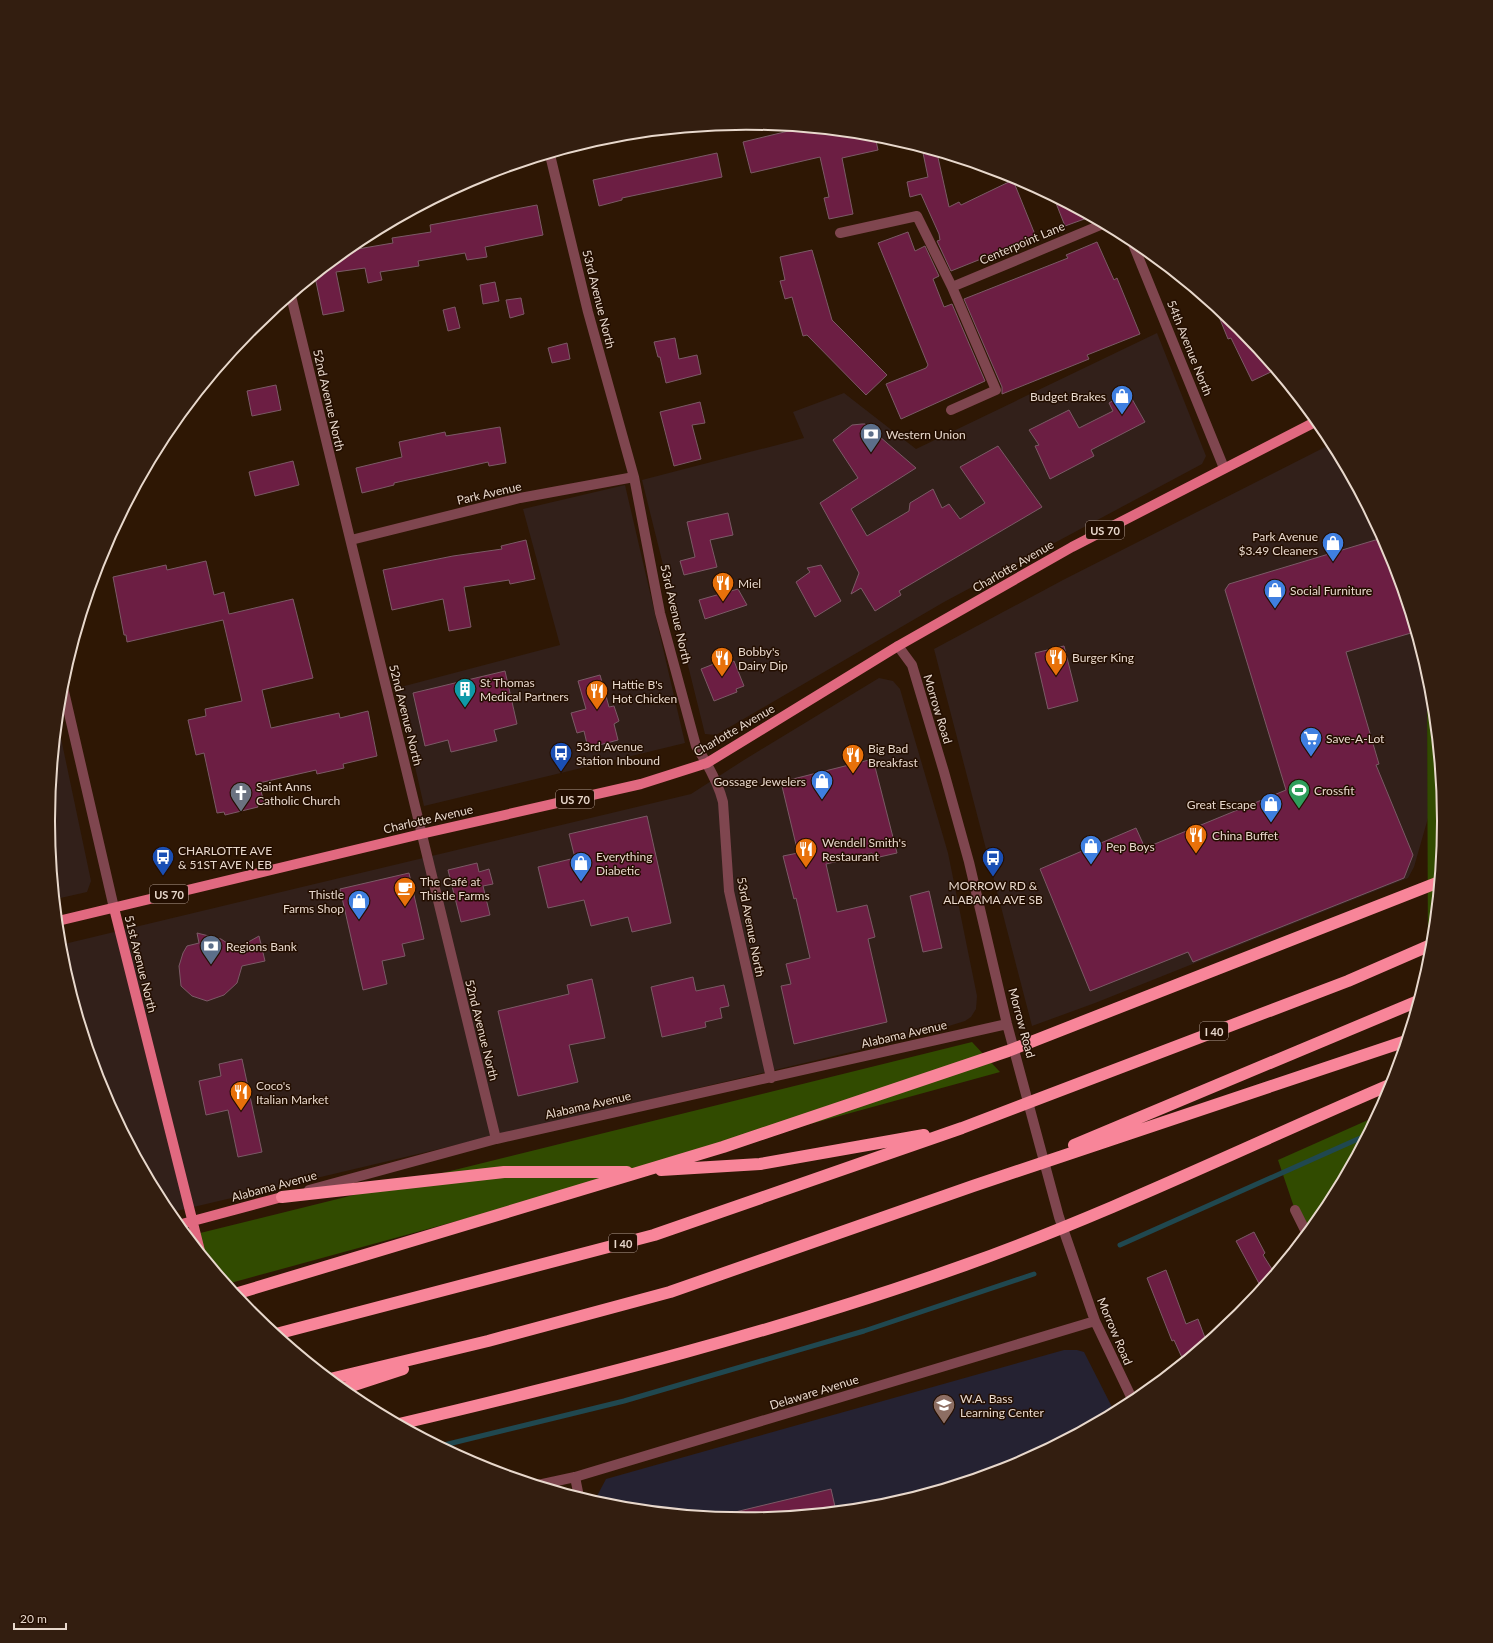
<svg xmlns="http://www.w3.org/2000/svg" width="1493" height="1643" viewBox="0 0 1493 1643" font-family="Lato,sans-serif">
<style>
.commercial{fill:#32201a}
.education{fill:#252232}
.green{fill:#314b00}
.water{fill:#204850}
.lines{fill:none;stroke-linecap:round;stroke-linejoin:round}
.stream{stroke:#204850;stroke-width:5}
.building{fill:#6c1e43;stroke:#7b5a66}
.minor{stroke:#7f464f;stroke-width:10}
.major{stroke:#e16980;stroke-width:10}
.highway{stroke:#f88599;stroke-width:12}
.labels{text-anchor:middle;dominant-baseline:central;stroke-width:3;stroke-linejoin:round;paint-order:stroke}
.shield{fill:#230e00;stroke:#ad9b8f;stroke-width:1}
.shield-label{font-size:11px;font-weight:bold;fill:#e8d8cc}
.street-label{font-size:12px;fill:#e8d8cc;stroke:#230e00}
.poi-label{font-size:12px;fill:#e8d8cc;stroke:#230e00;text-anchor:start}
.rim{fill:none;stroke:#e8d8cc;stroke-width:2}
</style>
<rect width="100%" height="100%" fill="#2e1704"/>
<path class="commercial" d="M1157,333L1206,456L1202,464L944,602L716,735L705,734L642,480L804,438L793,412L844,393L916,449Z
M1333,443L1392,554L1427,669L1428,818L1414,867L1408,878L1095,1003L1032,1026L934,649L1063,580Z
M625,485L685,743L424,806L397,688L560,645L523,509Z
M879,678L893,681L900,689L948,853L977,996L976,1009L971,1017L965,1021L910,1038L168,1213L166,1209L101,1089L61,958L60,945L691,794L744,760Z
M58,724L91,881L87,892L56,899L48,821Z"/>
<path class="education" d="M1064,1350H1077L1084,1352L1115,1413L1014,1467L883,1507L746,1520L610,1507L599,1503L597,1496L606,1479Z"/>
<path class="green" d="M1427,669L1432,685L1445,822L1432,958L1428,970Z
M972,1042L1000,1072L227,1284L188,1236Z
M1377,1116L1327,1210L1307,1234L1295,1210L1278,1160Z"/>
<path class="water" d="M1443,804L1445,822L1432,958L1425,978Z"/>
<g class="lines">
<path class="stream" d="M1120,1245L1367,1135
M440,1446L624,1401L864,1331L1034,1274"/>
</g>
<path class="building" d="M801,128L875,136L878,150L842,158L853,214L829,219L824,198L829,197L820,157L751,173L743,142Z
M922,148L937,153L949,207L959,202L961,205L1013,180L1036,237L951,271L937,241L940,240L939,234L921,194L910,197L907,182L928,177Z
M717,153L722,177L622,198V200L599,206L593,180Z
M1054,198L1074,209L1090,217L1065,226Z
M537,205L543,235L485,247L487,257L467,260L465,253L418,261L419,266L380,272L382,280L368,283L365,268L336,272L344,311L323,315L315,277L346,251L393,243L392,238L431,232L430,225Z
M908,232L915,251L925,246L939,276L933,279L944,307L952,304L985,381L901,419L886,384L926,368L928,365L878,243Z
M1097,242L1114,280L1117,278L1140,334L1087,355L1089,359L1002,394V387L964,299L1068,258L1066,255Z
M812,250L832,320L887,375L866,395L807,335L803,336L792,297L785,299L780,281L785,280L780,257Z
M495,282L499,301L483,304L480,285Z
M521,298L524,314L510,318L506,300Z
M455,307L460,328L448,331L443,310Z
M1215,307L1241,328L1275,370L1252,381L1231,338L1228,339Z
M675,338L679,359L697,355L701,374L666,383L660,357H658L654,342Z
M567,343L570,359L552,363L548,348Z
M276,385L281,410L252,416L247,391Z
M1128,392L1145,422L1091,450L1094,456L1050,479L1035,446L1039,445L1029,430L1069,410L1079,428L1113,411L1109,403Z
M700,402L705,423L692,425L701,459L674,466L660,412Z
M862,424H865L916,468L851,509L867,536L909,511L910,503L933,489L942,508L949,504L960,519L985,503L960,467L998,446L1042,507L899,591L901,595L875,611L861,588L851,594L859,573L820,503L858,478L833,440L852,425Z
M500,427L506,463L489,466L488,462L394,483V485L362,493L356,468L402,457L399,442L445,432L446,436Z
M293,461L299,485L255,496L249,472Z
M728,513L733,535L710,540L717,567L684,575L680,561L695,557L687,522Z
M1382,538L1411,633L1346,652L1379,764L1376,765L1413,855L1404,878L1193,962L1188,952L1090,991L1040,869L1136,828L1145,848L1286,790L1225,590L1229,584Z
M526,540L535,579L510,584L509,580L464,587L471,627L449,631L443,599L392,610L383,570L453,556L502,549L501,546Z
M206,561L214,595L224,592L229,614L293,599L313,678L262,690L271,728L339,713L340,718L368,711L377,756L343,764L344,768L317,774L316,770L259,783L264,803L257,804L258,807L225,815L224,812L217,813L204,753L196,755L188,720L206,716L205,709L242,701L223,620L127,642L126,635H124L113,577L166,565L167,570Z
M821,565L841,601L815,617L796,582L810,572L807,568Z
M738,589L747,605L705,619L699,600Z
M1064,646L1078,701L1048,709L1035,653Z
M734,661L744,686L736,689L737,692L714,701L701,669L719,662L725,666Z
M505,671L517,724L494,730L497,741L451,752L448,740L425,746L413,693Z
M600,675L609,707L614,706L619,721L614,724L618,740L588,748L584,731L577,733L571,713L586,709L578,681Z
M873,759L897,853L875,858L872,853L826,864L837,912L867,905L875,937L868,939L887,1022L794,1044L781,986L791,984L786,964L810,958L796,898L794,899L783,856L798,853L781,782Z
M647,816L671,923L632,932L628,917L591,926L584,900L548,908L538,867L575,858L569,834Z
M477,863L479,872L489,869L493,884L483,886L490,915L461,922L448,870Z
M409,873L424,939L402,944L405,956L382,961L387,984L363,990L340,889Z
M929,891L942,948L923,952L910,896Z
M197,933L221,939L236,949L259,936L265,961L242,966L237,983L224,995L207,1001L192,996L181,986L179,966L183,953L187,946L199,943Z
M693,977L696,991L724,985L729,1006L720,1008L722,1018L705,1022L706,1027L662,1037L651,987Z
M592,979L605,1038L569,1045L578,1082L518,1096L498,1011L569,994L567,985Z
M242,1059L262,1152L238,1157L228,1110L206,1115L199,1081L221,1076L219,1064Z
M1254,1232L1265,1253L1263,1255L1275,1274L1262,1289L1236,1241Z
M1166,1270L1186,1324L1198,1319L1207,1343L1184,1362L1174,1340L1172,1341L1147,1278Z
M831,1489L836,1511L746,1520L732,1519L731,1513Z"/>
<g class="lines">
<path class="minor" d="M550,155L588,312L634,477L660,613L696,746C707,763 718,782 723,802L729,891L771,1078
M840,233L917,216L952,287L1103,224
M1131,239L1224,468
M291,296L496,1139
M951,410L996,390L952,287
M351,540L520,498L634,477
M898,646L912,665L944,772L969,862L1007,1024L1059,1217L1095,1321L1134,1403
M62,683L114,908
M309,1190L496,1139L1007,1024
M1295,1210L1307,1234
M575,1477L579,1497
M538,1485L575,1477L1095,1321"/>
<path class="major" d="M114,908L200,1251
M58,921L421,834L641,784L707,763L898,646L1072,547L1317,421
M178,1225L282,1197"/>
<path class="highway" d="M1074,1145L1418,1001
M661,1170L760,1164L924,1135
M282,1197L504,1172H627
M235,1294L723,1147L1008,1051L1439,882
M276,1334L654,1235L962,1128L1348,981L1433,944
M330,1379L488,1341L670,1292L973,1186L1406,1041
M342,1389L403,1369
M399,1424C590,1379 780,1331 965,1265C1111,1213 1251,1144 1394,1083"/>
</g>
<defs>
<g id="shop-pin" transform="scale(1.15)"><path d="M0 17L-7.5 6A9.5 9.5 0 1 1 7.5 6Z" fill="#3f7fe0" stroke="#230e00"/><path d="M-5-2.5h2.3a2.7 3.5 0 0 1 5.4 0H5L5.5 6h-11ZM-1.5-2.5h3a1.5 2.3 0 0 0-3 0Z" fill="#fff"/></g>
<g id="bank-pin" transform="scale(1.15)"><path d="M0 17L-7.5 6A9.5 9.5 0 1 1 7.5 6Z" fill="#5c6f8a" stroke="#230e00"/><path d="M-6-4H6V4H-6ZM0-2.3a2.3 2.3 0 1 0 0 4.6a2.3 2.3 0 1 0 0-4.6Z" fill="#fff"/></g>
<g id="restaurant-pin" transform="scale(1.15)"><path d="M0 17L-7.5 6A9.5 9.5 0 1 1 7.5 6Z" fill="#e8710a" stroke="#230e00"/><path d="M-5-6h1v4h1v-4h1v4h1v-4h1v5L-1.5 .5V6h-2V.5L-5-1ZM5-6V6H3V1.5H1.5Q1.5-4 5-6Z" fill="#fff"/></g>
<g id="building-pin" transform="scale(1.15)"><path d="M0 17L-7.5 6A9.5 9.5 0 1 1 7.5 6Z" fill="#0f9aa8" stroke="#230e00"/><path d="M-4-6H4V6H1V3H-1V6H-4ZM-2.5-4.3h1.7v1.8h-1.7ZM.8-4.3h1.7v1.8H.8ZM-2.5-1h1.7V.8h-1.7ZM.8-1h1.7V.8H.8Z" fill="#fff"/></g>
<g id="supermarket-pin" transform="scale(1.15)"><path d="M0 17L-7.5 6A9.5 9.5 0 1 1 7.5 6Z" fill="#3f7fe0" stroke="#230e00"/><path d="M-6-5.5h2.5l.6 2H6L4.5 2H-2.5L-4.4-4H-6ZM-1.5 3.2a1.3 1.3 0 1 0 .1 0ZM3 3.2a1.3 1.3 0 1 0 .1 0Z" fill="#fff"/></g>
<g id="bus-pin" transform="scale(1.15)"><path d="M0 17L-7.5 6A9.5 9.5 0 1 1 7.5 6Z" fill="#1a4fb4" stroke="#230e00"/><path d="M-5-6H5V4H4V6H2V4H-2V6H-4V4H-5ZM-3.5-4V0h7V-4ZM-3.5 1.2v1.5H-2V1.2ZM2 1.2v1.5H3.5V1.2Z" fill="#fff"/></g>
<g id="stadium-pin" transform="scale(1.15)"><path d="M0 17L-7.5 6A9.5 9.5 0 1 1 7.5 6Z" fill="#2e9e5b" stroke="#230e00"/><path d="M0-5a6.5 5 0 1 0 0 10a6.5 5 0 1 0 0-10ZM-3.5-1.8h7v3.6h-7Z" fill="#fff"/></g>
<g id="church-pin" transform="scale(1.15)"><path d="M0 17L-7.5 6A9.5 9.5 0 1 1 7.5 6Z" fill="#6b7280" stroke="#230e00"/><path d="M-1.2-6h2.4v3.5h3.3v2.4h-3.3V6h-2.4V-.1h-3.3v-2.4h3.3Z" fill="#fff"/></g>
<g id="cafe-pin" transform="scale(1.15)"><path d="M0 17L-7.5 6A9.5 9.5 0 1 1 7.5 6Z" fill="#e8710a" stroke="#230e00"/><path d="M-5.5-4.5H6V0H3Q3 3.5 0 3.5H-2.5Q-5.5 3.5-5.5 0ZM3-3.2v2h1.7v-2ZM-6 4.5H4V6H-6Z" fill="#fff"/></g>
<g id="school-pin" transform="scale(1.15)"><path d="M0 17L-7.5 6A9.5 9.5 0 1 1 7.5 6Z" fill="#8d6e63" stroke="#230e00"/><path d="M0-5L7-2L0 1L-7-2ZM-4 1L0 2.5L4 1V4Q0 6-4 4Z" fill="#fff"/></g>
</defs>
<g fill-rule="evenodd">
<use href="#shop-pin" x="1122" y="396"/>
<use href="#bank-pin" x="871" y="434"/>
<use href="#shop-pin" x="1333" y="543"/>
<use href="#restaurant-pin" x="723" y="583"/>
<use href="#shop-pin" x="1275" y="590"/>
<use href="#restaurant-pin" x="1056" y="657"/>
<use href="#restaurant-pin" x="722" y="658"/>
<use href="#building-pin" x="465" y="689"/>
<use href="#restaurant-pin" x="597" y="691"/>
<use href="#supermarket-pin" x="1311" y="738"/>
<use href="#bus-pin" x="561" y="753"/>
<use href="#restaurant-pin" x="853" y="755"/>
<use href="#shop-pin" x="822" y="781"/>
<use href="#stadium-pin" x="1299" y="790"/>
<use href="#church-pin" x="241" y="793"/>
<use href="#shop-pin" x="1271" y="804"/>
<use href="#restaurant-pin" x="1196" y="835"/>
<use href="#shop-pin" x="1091" y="846"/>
<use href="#restaurant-pin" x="806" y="849"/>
<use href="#bus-pin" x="163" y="857"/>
<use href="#bus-pin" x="993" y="858"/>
<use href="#shop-pin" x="581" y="863"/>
<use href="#cafe-pin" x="405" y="888"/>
<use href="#shop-pin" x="359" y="901"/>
<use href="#bank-pin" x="211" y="946"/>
<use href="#restaurant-pin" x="241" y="1092"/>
<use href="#school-pin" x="944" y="1405"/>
</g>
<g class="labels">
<g class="shield">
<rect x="1086" y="521" width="38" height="18" rx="3"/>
<rect x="556" y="790" width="38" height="18" rx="3"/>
<rect x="150" y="885" width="38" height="18" rx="3"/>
<rect x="1200" y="1022" width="28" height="18" rx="3"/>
<rect x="609" y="1234" width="28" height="18" rx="3"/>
</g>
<g class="shield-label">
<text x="1105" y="530">US 70</text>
<text x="575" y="799">US 70</text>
<text x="169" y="894">US 70</text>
<text x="1214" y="1031">I 40</text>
<text x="623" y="1243">I 40</text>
</g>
<g class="street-label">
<text transform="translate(1022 243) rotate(-23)">Centerpoint Lane</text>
<text transform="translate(599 299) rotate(76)">53rd Avenue North</text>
<text transform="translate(1190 348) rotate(68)">54th Avenue North</text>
<text transform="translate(329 400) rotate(77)">52nd Avenue North</text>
<text transform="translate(489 493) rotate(-13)">Park Avenue</text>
<text transform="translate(1013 566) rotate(-30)">Charlotte Avenue</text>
<text transform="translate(676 614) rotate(77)">53rd Avenue North</text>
<text transform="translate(938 709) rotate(73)">Morrow Road</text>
<text transform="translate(406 715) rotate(76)">52nd Avenue North</text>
<text transform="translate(734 730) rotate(-30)">Charlotte Avenue</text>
<text transform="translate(428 819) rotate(-13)">Charlotte Avenue</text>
<text transform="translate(751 927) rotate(79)">53rd Avenue North</text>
<text transform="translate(141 964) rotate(76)">51st Avenue North</text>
<text transform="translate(1022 1023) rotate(75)">Morrow Road</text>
<text transform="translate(482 1030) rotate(76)">52nd Avenue North</text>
<text transform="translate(904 1034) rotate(-13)">Alabama Avenue</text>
<text transform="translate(588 1105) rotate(-13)">Alabama Avenue</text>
<text transform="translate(274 1186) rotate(-15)">Alabama Avenue</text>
<text transform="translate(1115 1331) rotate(67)">Morrow Road</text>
<text transform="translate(814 1392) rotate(-17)">Delaware Avenue</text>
</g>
<g class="poi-label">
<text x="1106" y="396" text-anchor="end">Budget Brakes</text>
<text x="886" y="434">Western Union</text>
<text x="1318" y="536" text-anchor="end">Park Avenue<tspan x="1318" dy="14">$3.49 Cleaners</tspan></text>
<text x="738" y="583">Miel</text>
<text x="1290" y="590">Social Furniture</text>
<text x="738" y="651">Bobby's<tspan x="738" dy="14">Dairy Dip</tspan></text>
<text x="1072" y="657">Burger King</text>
<text x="480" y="682">St Thomas<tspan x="480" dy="14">Medical Partners</tspan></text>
<text x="612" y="684">Hattie B's<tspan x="612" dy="14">Hot Chicken</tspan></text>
<text x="1326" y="738">Save-A-Lot</text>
<text x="576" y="746">53rd Avenue<tspan x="576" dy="14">Station Inbound</tspan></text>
<text x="868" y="748">Big Bad<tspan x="868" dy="14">Breakfast</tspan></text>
<text x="806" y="781" text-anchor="end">Gossage Jewelers</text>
<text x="256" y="786">Saint Anns<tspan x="256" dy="14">Catholic Church</tspan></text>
<text x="1314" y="790">Crossfit</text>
<text x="1256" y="804" text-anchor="end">Great Escape</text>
<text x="1212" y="835">China Buffet</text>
<text x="822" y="842">Wendell Smith's<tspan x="822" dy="14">Restaurant</tspan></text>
<text x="1106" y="846">Pep Boys</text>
<text x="178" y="850">CHARLOTTE AVE<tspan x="178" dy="14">&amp; 51ST AVE N EB</tspan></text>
<text x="596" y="856">Everything<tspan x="596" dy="14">Diabetic</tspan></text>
<text x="420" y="881">The Café at<tspan x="420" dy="14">Thistle Farms</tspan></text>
<text x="993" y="885" text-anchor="middle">MORROW RD &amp;<tspan x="993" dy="14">ALABAMA AVE SB</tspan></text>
<text x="344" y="894" text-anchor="end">Thistle<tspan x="344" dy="14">Farms Shop</tspan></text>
<text x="226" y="946">Regions Bank</text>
<text x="256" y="1085">Coco's<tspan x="256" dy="14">Italian Market</tspan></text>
<text x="960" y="1398">W.A. Bass<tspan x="960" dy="14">Learning Center</tspan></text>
</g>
</g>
<path d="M0 0H1493V1643H0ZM55 821a691 691 0 1 1 1382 0a691 691 0 1 1-1382 0Z" fill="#331e10" fill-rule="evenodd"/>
<path class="rim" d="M55 821a691 691 0 1 1 1382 0a691 691 0 1 1-1382 0Z"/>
<path d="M14 1623v6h52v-6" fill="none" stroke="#e8d8cc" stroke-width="2"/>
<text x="20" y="1623" font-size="12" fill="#e8d8cc" stroke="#230e00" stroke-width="3" paint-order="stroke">20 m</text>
</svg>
